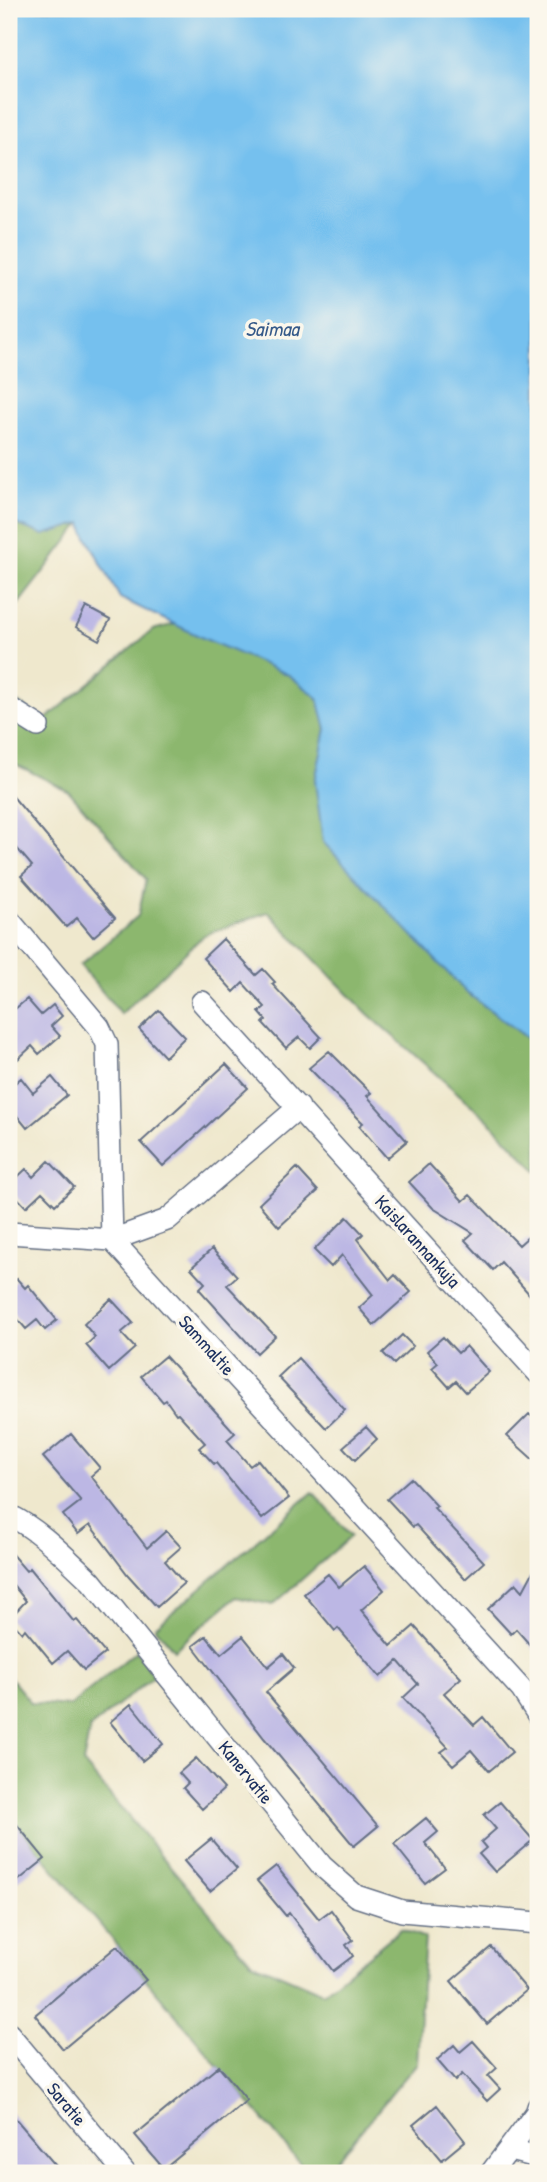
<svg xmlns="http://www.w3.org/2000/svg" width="547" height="2182" viewBox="0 0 547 2182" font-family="'Patrick Hand',sans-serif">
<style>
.forest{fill:#8cb76e;stroke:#547366;stroke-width:2}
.water{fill:#74c0ee;stroke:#4878a6;stroke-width:2}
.building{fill:#bcb7e4}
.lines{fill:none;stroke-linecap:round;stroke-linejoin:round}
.minor-casing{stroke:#657085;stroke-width:24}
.minor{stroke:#fff;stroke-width:21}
.labels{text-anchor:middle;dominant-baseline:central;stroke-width:7;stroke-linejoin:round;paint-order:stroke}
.street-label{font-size:19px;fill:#1b2f5e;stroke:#fbf7ec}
.water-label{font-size:21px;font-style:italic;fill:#365a89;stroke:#fbf7ec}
</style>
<rect width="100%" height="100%" fill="#fbf7ec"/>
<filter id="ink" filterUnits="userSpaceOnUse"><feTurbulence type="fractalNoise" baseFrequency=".0143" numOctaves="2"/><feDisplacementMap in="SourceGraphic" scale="14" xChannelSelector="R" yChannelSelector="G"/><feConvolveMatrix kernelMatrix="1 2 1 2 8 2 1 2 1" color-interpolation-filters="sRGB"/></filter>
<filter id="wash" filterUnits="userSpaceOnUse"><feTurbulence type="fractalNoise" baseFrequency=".00686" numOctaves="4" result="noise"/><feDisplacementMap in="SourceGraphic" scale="28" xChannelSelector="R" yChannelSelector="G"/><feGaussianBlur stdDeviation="1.57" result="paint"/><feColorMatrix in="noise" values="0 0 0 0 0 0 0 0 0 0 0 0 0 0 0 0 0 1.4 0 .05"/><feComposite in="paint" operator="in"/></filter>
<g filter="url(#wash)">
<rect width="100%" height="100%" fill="#efe8cd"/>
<path class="forest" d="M9,521L44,535L82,522L9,616Z
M175,624L289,675L318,698L326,729L315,781L466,992L538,1046V1172L487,1119L368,1014L268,912L204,935L121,1014L80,965L138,916L146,879L69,791L9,761V696L44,721L153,630Z
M313,1492L351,1536L273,1605L236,1597L174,1650L155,1627Z
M136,1651L154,1676L90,1728L83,1763L251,1962L323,1993L401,1929L425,1938L417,2063L335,2162L344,2173H308L9,1816V1676L31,1703L70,1706Z"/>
<path class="water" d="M9,9H538V1046L466,992L323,842L315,781L326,729L318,698L289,675L205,639L120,598L84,532L82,523L44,535L9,521Z"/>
<g id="blocks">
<path class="building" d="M86,607L110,620L99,640L76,627Z
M9,792L115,918L93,937L77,918L66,927L21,876L32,866L9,839Z
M223,939L256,975L263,969L275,982L272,984L321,1037L310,1048L299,1037L286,1048L263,1023L266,1020L259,1012L265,1007L243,983L234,992L203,958Z
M27,999L41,1015L53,1005L62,1016L51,1026L60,1036L39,1054L32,1046L18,1059L9,1048V1014Z
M159,1010L185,1037L165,1057L139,1029Z
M329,1051L371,1093L367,1096L407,1141L387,1158L359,1126L363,1123L309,1068Z
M226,1064L248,1088L163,1166L141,1142Z
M52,1077L67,1095L27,1128L9,1106V1088L21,1078L33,1093Z
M49,1161L74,1187L55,1205L42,1192L26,1207L9,1189V1185L26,1169L33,1177Z
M429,1164L463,1201L470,1195L519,1245L528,1237L538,1248V1304L501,1262L493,1270L465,1240L473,1233L433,1208L409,1182Z
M297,1168L318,1191L279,1227L259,1204Z
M347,1217L363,1234L358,1239L390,1280L395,1275L411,1292L374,1325L359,1308L373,1295L342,1255L331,1267L314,1250Z
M212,1249L237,1276L227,1285L275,1336L257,1353L199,1289L205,1283L191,1268Z
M17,1279L25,1288L28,1285L57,1320L45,1330L37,1320L26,1329L9,1309V1286Z
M111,1299L133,1323L121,1333L135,1348L109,1371L86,1345L95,1337L84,1324Z
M402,1335L413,1346L394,1364L383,1353Z
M443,1337L458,1353L466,1346L489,1372L466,1392L456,1381L449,1387L432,1368L438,1363L427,1351Z
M165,1356L235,1433L227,1440L250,1466L258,1460L289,1498L262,1519L216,1463L214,1464L199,1448L205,1443L178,1413L176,1414L166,1400L163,1402L141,1376Z
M298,1358L345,1410L326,1428L278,1377Z
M529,1414L538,1422V1464L507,1436Z
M366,1427L377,1439L355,1460L343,1447Z
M71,1434L100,1468L91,1476L147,1548L166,1531L181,1547L165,1561L184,1583L157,1607L128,1575L90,1525L78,1534L63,1515L81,1501L43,1457Z
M411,1478L437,1506L434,1508L484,1562L465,1579L416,1525L413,1527L387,1499Z
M9,1551L26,1571L30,1568L74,1622L77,1620L105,1653L84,1670L67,1651L53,1663L25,1629L22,1633L9,1619L26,1601L9,1580Z
M538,1563V1654L516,1629L511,1634L488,1609L516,1583L523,1591Z
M364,1566L384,1590L361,1610L391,1646L414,1626L461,1678L444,1693L474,1725L483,1717L512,1752L489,1771L471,1750L453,1765L441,1752L448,1747L403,1698L418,1684L398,1661L380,1677L338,1628L335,1631L304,1594L328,1574L339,1587Z
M206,1636L221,1654L243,1636L268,1667L283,1654L294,1668L266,1692L378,1826L354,1846L264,1738L193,1646Z
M131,1704L163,1744L142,1761L110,1722Z
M196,1758L224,1789L202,1809L183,1788L188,1783L179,1773Z
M500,1802L533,1840L495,1872L479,1854L486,1848L481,1842L496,1829L484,1815Z
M9,1815L45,1859L9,1888Z
M426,1818L438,1832L425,1843L445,1868L425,1883L394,1844Z
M211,1839L237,1869L210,1891L184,1861Z
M276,1866L319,1919L331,1910L353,1940L346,1945L353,1956L333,1971L289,1913L286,1916L257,1881Z
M117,1946L146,1980L63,2049L35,2015Z
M491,1947L527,1990L487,2024L451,1981Z
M473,2041L497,2068L488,2076L500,2089L487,2101L462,2074L455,2081L437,2060L454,2045L460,2052Z
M219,2066L247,2100L164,2169L135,2135Z
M437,2105L465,2141L442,2160L413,2125Z
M9,2111L62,2173H9Z"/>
</g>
</g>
<g filter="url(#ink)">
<use href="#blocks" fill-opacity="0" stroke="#657085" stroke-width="2"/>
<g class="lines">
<g class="minor-casing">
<path id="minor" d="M9,708L38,726
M9,920L99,1027L107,1044L112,1240L522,1690L538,1715
M202,1002L538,1373
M9,1233L112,1240L167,1220L299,1107
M9,1515C40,1530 66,1558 91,1581L322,1866L356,1896L402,1911L538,1923
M9,2034L125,2173
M510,2150L538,2157
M491,2173L536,2113L538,2107"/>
</g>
<use href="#minor" class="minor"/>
</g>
</g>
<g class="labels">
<g class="street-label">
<text transform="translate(418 1241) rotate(48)">Kaislarannankuja</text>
<text transform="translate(207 1345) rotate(48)">Sammaltie</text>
<text transform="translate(246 1772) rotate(51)">Kanervatie</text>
<text transform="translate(67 2104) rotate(50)">Saratie</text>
</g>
<g class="water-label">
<text x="272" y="328">Saimaa</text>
</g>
</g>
<rect width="547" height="2182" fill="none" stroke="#fbf7ec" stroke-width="35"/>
</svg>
